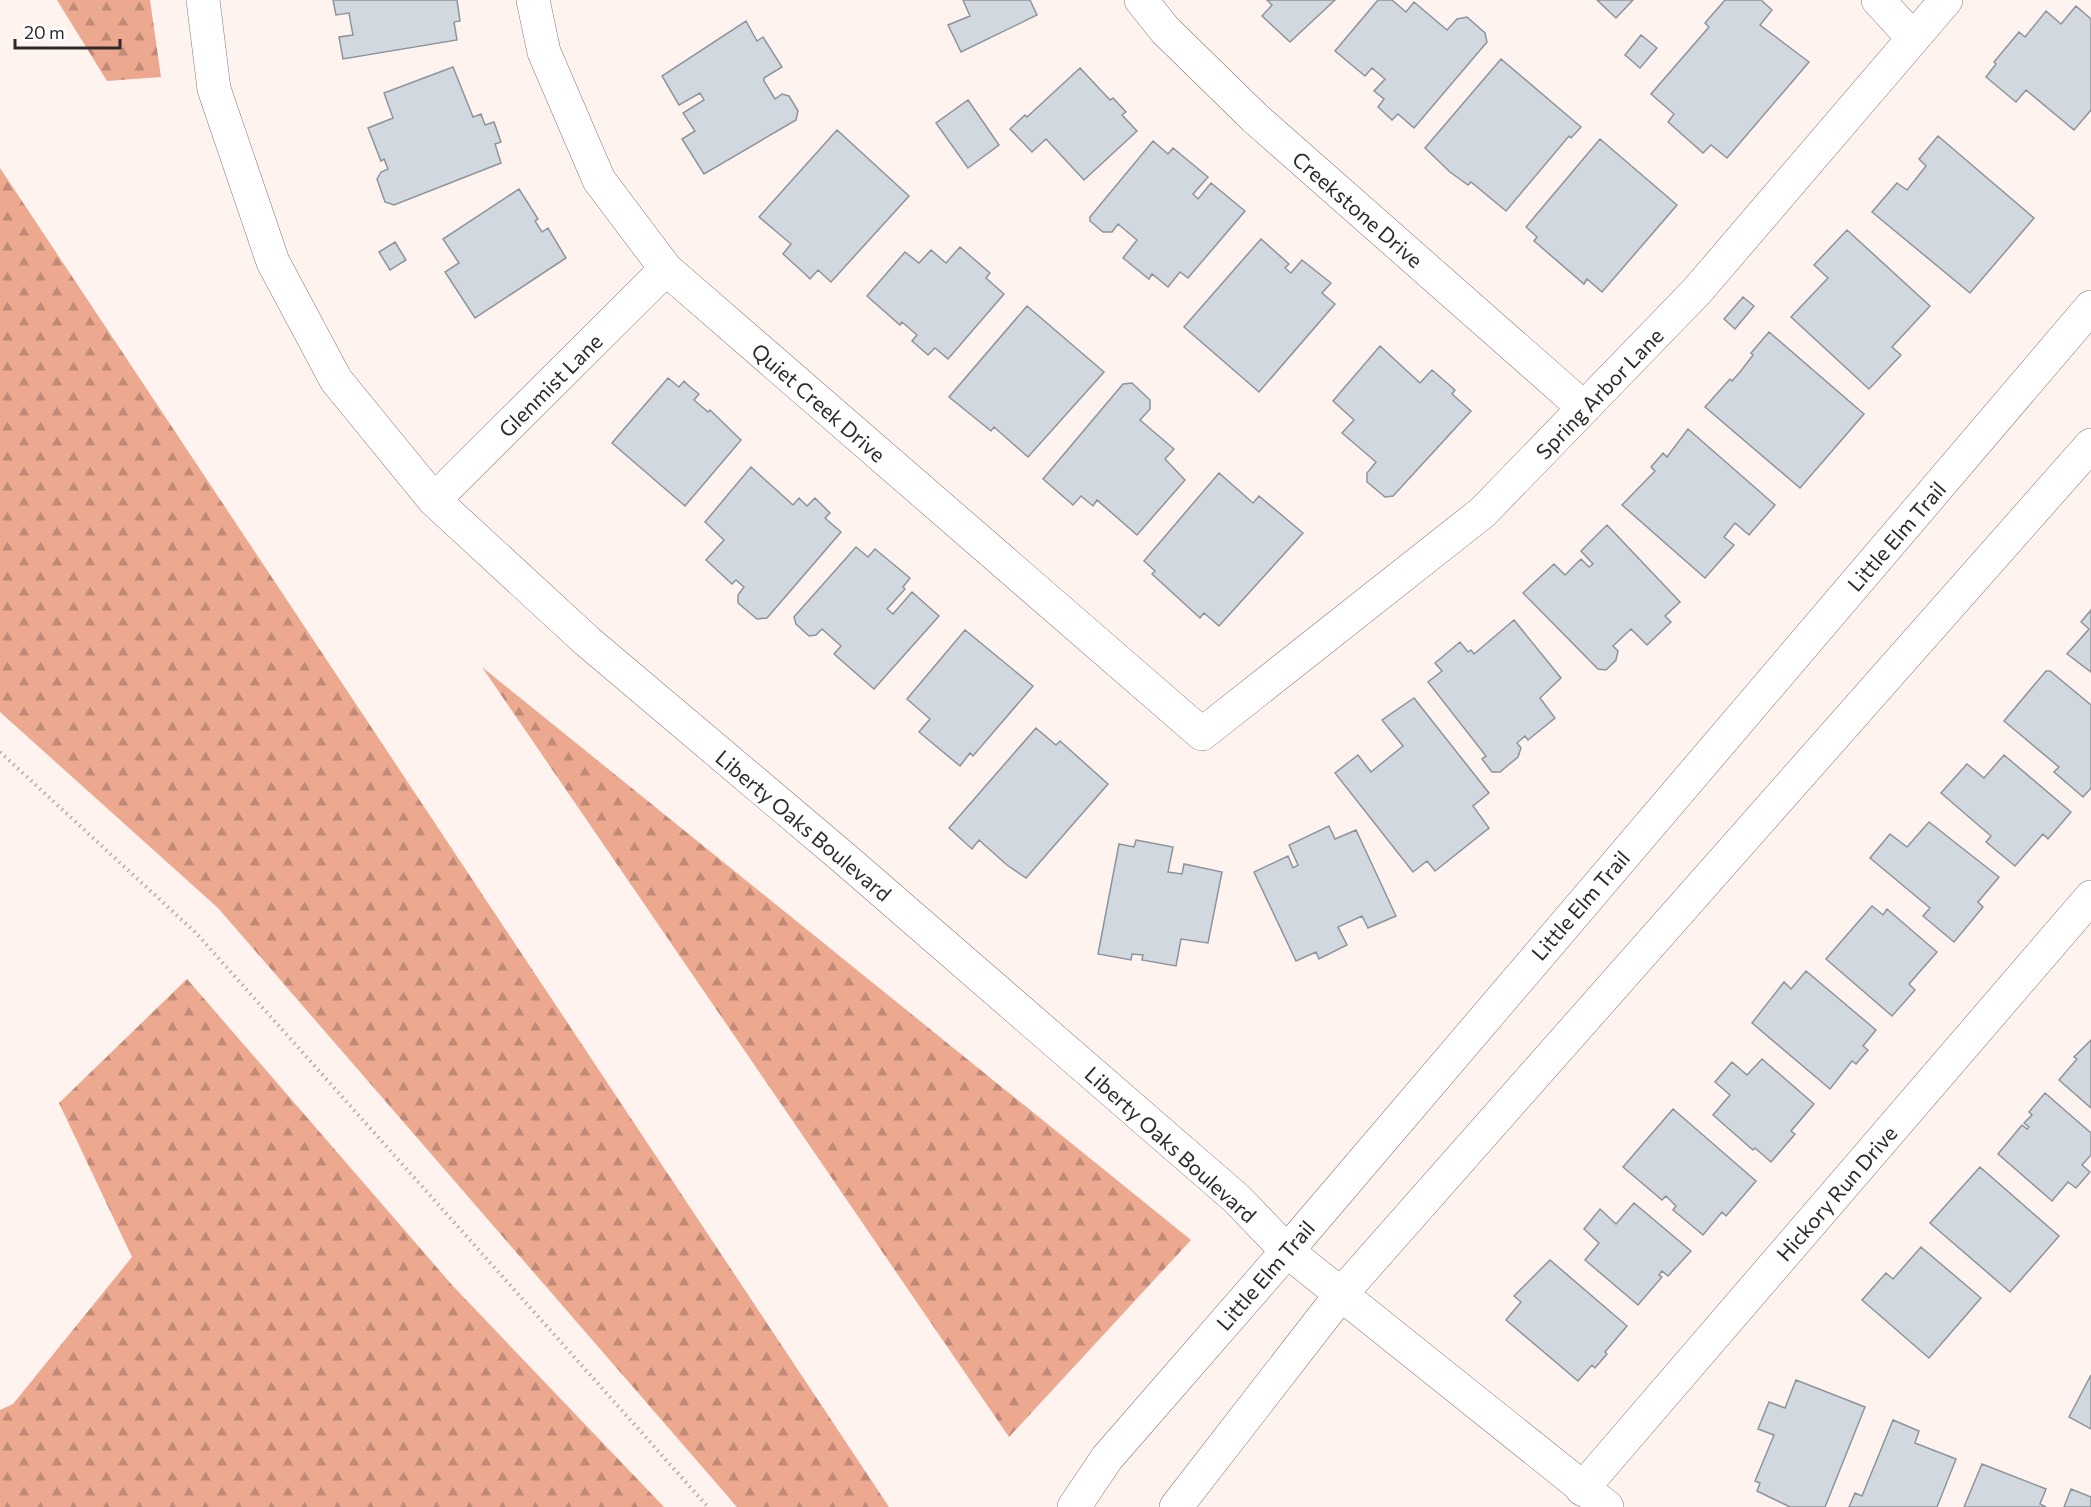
<svg xmlns="http://www.w3.org/2000/svg" width="2091" height="1507" viewBox="0 0 2091 1507" font-family="Commissioner,sans-serif">
<style>
.forest{fill:url(#forest-firs)}
.building{fill:#d1d8df;stroke:#8d949b;stroke-width:1.5}
.lines{fill:none;stroke-linecap:round;stroke-linejoin:round}
.minor-casing{stroke:#827875;stroke-width:34}
.tertiary-casing{stroke:#827875;stroke-width:34}
.path{stroke:#b4aba8;stroke-width:4;stroke-dasharray:1.5 4.5;stroke-linecap:butt}
.minor{stroke:#fff;stroke-width:33}
.tertiary{stroke:#fff;stroke-width:33}
.labels{text-anchor:middle;dominant-baseline:central;stroke-width:4.5;stroke-linejoin:round;paint-order:stroke}
.street-label{font-size:21px;fill:#2e2a29;stroke:#fff}
</style>
<defs>
<pattern id="forest-firs" width="22" height="20" patternUnits="userSpaceOnUse" patternTransform="scale(1.5)"><rect width="22" height="20" fill="#eca990"/><path d="M5 1l3.5 6h-7zM16 11l3.5 6h-7z" fill="#c08a76"/></pattern>
</defs>
<rect width="100%" height="100%" fill="#fef3ef"/>
<path class="forest" d="M57,0H150L161,77L107,81Z
M0,168L889,1507H737L218,908L0,712Z
M482,667L1191,1240L1009,1437Z
M187,979L452,1285L664,1507H0V1410L13,1404L132,1257L59,1103Z"/>
<path class="building" d="M333,0H457L460,21L454,22L457,40L343,59L339,37L353,35L349,13L336,15Z
M963,0H1030L1037,15L961,52L948,25L970,16Z
M1267,0H1335L1290,42L1262,16L1272,5Z
M1378,0H1392L1406,12L1414,2L1447,30L1457,19L1467,17L1485,33L1487,42L1414,128L1398,114L1392,120L1378,107L1384,99L1374,91L1385,79L1372,68L1365,76L1335,51Z
M1597,0H1633L1616,18Z
M1725,0H1761L1772,10L1760,25L1809,62L1727,158L1711,145L1703,153L1668,122L1674,114L1651,94L1709,27L1705,23Z
M2076,6L2091,19V110L2074,130L2026,90L2016,102L1986,77L1996,64L1994,62L2019,32L2025,37L2046,11L2061,24Z
M746,21L757,41L763,37L782,67L764,78V81L775,99L782,94L789,96L798,111L796,120L704,174L682,139L695,131L683,113L704,100L700,93L679,105L662,76Z
M1641,35L1657,48L1640,68L1625,55Z
M1501,59L1581,127L1571,138L1569,136L1506,211L1471,182L1468,185L1450,172L1425,148Z
M453,67L473,117L481,114L485,125L494,122L501,142L495,144L501,163L394,205L385,202L377,179L381,172L388,169L384,159L381,161L368,128L393,118L384,93Z
M1080,68L1110,100L1113,98L1126,112L1122,115L1137,131L1084,180L1046,139L1032,152L1010,129L1025,115L1027,117Z
M968,100L999,145L968,168L936,123Z
M837,130L909,196L831,282L818,270L810,279L805,274L783,254L791,244L759,217Z
M1938,136L2034,218L1970,293L1872,212L1897,183L1907,190L1926,166L1919,159Z
M1600,139L1677,205L1602,292L1587,279L1584,284L1534,241L1537,237L1526,227Z
M1153,141L1168,154L1173,148L1208,177L1193,194L1198,199L1211,183L1245,211L1188,278L1180,272L1168,287L1152,274L1149,279L1123,258L1137,240L1118,224L1112,232H1103L1090,221V217Z
M519,189L538,219L535,221L542,232L548,228L566,258L475,318L445,272L459,263L443,239Z
M1847,230L1930,306L1892,347L1901,355L1869,389L1791,317L1828,278L1814,265Z
M1261,239L1289,264L1285,268L1291,273L1302,260L1331,283L1322,293L1335,304L1259,392L1184,327Z
M395,242L406,260L390,270L379,252Z
M960,247L990,273L986,278L1004,294L948,359L935,348L928,355L912,341L917,335L902,322L900,325L867,296L905,252L919,263L931,250L946,263Z
M1743,297L1754,306L1735,329L1724,319Z
M1027,306L1104,372L1028,457L994,427L991,431L949,397Z
M1769,332L1864,414L1800,488L1705,407L1730,379L1732,381L1740,372L1753,355L1751,353Z
M1380,346L1420,383L1432,370L1455,390L1452,394L1471,411L1393,496L1385,497L1367,482V473L1376,462L1342,433L1354,420L1333,401Z
M668,378L679,387L684,381L689,386L699,394L694,400L708,412L710,410L741,440L685,506L612,443Z
M1132,383L1150,400V409L1140,420L1174,449L1165,459L1185,480L1137,535L1097,500L1093,506L1081,496L1073,505L1043,479L1123,384Z
M1688,429L1775,505L1749,535L1735,523L1724,537L1734,545L1705,578L1622,505L1655,471L1651,467L1663,453L1667,457Z
M751,467L793,505L799,498L807,506L815,498L830,513L825,518L841,532L767,618L757,619L738,603V595L744,587L736,580L732,584L706,560L724,540L705,522Z
M1219,473L1253,503L1259,496L1303,533L1219,626L1204,613L1200,618L1152,574L1155,571L1144,561Z
M1607,525L1680,602L1665,616L1671,622L1647,645L1631,629L1613,646L1618,651L1616,660L1606,670L1598,669L1523,593L1554,564L1565,575L1581,559L1589,567L1593,564L1581,551Z
M856,547L868,557L875,549L910,578L903,587L905,589L887,609L893,614L912,592L939,616L874,689L834,654L841,646L822,629L816,635L809,636L796,624L794,617Z
M2091,610V672L2067,654L2089,629L2081,622Z
M1514,620L1561,678L1540,698L1555,718L1528,740L1525,736L1517,743L1521,748L1518,757L1500,772H1492L1482,759L1486,756L1428,682L1442,671L1435,663L1460,642L1468,652L1471,650L1474,654Z
M965,630L1033,686L973,756L970,753L960,766L919,732L930,719L907,699Z
M2046,671H2050L2091,705V788L2083,797L2054,772L2059,767L2004,721Z
M1414,698L1489,793L1473,806L1489,828L1435,871L1427,861L1413,872L1335,773L1358,755L1371,772L1403,746L1382,720Z
M1036,728L1056,745L1060,741L1108,784L1026,878L1007,865L979,840L972,849L949,828Z
M2004,755L2071,812L2048,839L2043,834L2015,866L1986,842L1991,836L1941,793L1967,764L1984,778Z
M1929,822L1999,877L1978,902L1983,907L1954,942L1923,916L1930,908L1870,858L1890,834L1907,847Z
M1329,826L1335,839L1356,830L1396,916L1368,928L1362,916L1338,927L1347,945L1319,959L1316,952L1296,961L1254,872L1288,856L1293,868L1298,865L1289,845Z
M1136,840L1173,847L1168,872L1182,874L1184,864L1222,872L1208,943L1181,939L1176,966L1142,960L1143,955L1132,954L1131,960L1098,954L1119,844L1134,847Z
M1872,906L1883,915L1887,909L1937,952L1909,984L1915,990L1892,1016L1826,959Z
M1806,971L1876,1030L1863,1046L1868,1050L1856,1064L1852,1061L1830,1089L1752,1023L1784,982L1791,989Z
M2091,1040V1108L2059,1080L2077,1059L2074,1057Z
M1762,1059L1814,1104L1791,1131L1795,1134L1771,1162L1755,1148L1753,1150L1713,1115L1730,1095L1715,1082L1732,1062L1747,1075Z
M2045,1093L2091,1133V1155L2082,1165L2090,1172L2076,1188L2068,1182L2052,1201L1998,1154L2022,1125L2027,1129L2029,1127L2024,1123L2032,1115L2029,1112Z
M1673,1109L1756,1181L1726,1216L1722,1212L1703,1235L1673,1210L1676,1206L1666,1196L1662,1200L1623,1167Z
M1980,1167L2059,1236L2010,1292L1930,1223Z
M1634,1203L1691,1251L1668,1276L1662,1271L1659,1275L1662,1277L1638,1305L1585,1260L1599,1243L1584,1229L1600,1209L1616,1224Z
M1921,1247L1981,1298L1929,1358L1862,1300L1886,1273L1893,1279Z
M1550,1260L1627,1326L1605,1352L1607,1354L1595,1368L1592,1365L1578,1381L1506,1320L1521,1302L1514,1296Z
M2091,1375V1429L2069,1417Z
M1796,1380L1865,1407L1825,1507H1790L1757,1491L1760,1483L1755,1481L1774,1435L1758,1429L1769,1402L1785,1408Z
M1893,1420L1919,1431L1915,1443L1956,1459L1937,1507H1849L1855,1493L1862,1496Z
M1982,1464L2046,1489L2040,1504L2046,1507H1964Z
M2071,1489L2091,1497V1507H2064Z"/>
<g class="lines">
<g class="minor-casing">
<path id="minor" d="M203,0L214,89L273,262L336,380L434,500L587,641L845,859L1237,1199L1287,1251L1607,1507
M533,0L544,52L599,180L666,269L1202,734L1483,512L1697,291L1946,0
M1141,0L1165,30L1255,118L1584,408
M1878,0L1913,38
M434,500L666,269
M1582,1489L2091,897"/>
</g>
<g class="tertiary-casing">
<path id="tertiary" d="M1074,1507L1107,1458L1287,1251L2091,307
M1176,1507L1342,1293L2091,445"/>
</g>
<path class="path" d="M0,752L196,933L708,1507"/>
<use href="#minor" class="minor"/>
<use href="#tertiary" class="tertiary"/>
</g>
<g class="labels">
<g class="street-label">
<text transform="translate(1358 209) rotate(41)">Creekstone Drive</text>
<text transform="translate(550 385) rotate(-45)">Glenmist Lane</text>
<text transform="translate(1599 393) rotate(-46)">Spring Arbor Lane</text>
<text transform="translate(819 402) rotate(41)">Quiet Creek Drive</text>
<text transform="translate(1896 536) rotate(-49)">Little Elm Trail</text>
<text transform="translate(804 825) rotate(40)">Liberty Oaks Boulevard</text>
<text transform="translate(1580 905) rotate(-49)">Little Elm Trail</text>
<text transform="translate(1171 1144) rotate(42)">Liberty Oaks Boulevard</text>
<text transform="translate(1836 1193) rotate(-49)">Hickory Run Drive</text>
<text transform="translate(1265 1275) rotate(-49)">Little Elm Trail</text>
</g>
</g>
<path d="M15 39v9h105v-9" fill="none" stroke="#2e2a29" stroke-width="3"/>
<text x="24" y="39" font-size="18" fill="#2e2a29" stroke="#ffffff" stroke-width="4.5" paint-order="stroke">20 m</text>
</svg>
